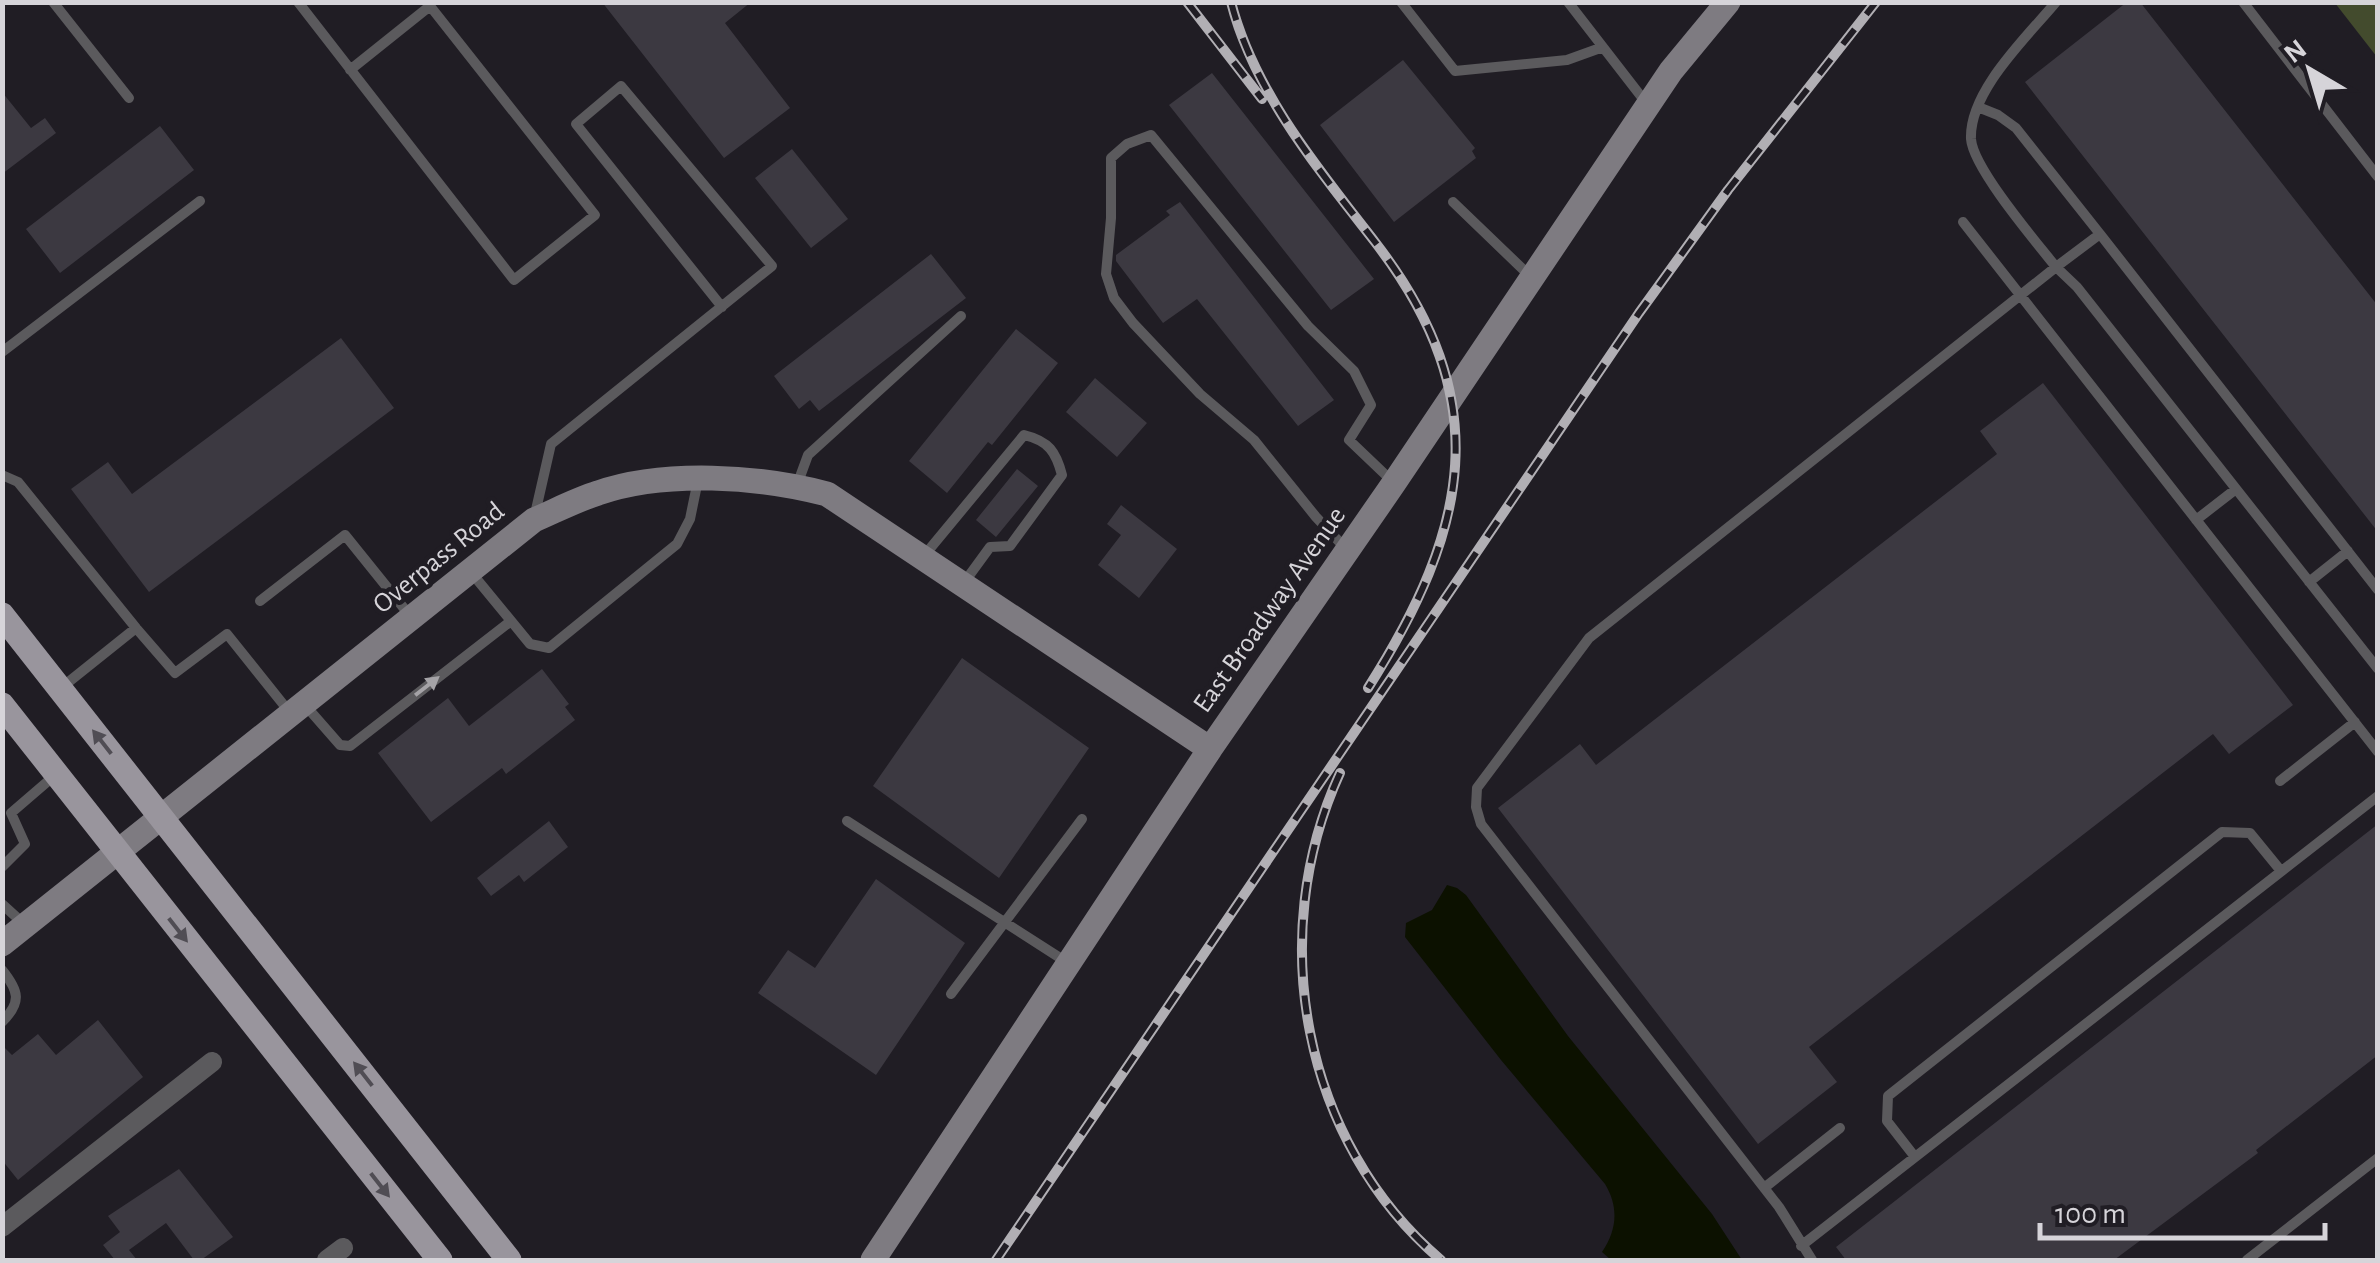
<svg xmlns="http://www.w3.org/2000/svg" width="2380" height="1263" viewBox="0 0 2380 1263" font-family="'Alegreya Sans',sans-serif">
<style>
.green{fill:#434b2d}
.water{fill:#0c1100}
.building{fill:#3c3941}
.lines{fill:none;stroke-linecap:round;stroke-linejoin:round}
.service{stroke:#5b5a5d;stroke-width:10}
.minor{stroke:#5b5a5d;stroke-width:20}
.secondary{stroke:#7e7b81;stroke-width:25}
.primary{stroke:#99959d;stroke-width:25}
.rail-casing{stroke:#b1afb4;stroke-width:10}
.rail{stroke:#201d24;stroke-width:6;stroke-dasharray:19;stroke-linecap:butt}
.oneway{fill:#a5a3a7}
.oneway2{fill:#504d54}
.labels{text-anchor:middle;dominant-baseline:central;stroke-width:9;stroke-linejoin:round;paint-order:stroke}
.street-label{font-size:28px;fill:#d6d4d9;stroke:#201d24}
</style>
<rect width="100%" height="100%" fill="#201d24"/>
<path class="green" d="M2335,3H2377V57Z"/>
<path class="water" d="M1447,885L1457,888L1466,895L1568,1036L1712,1214L1742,1260H1611L1602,1252C1617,1230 1619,1207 1605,1184L1501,1060L1405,937L1406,923L1432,910Z"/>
<path class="building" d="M602,2H751L725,23L790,108L724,158Z
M2127,2H2140L2378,306V532L2025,82Z
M1403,60L1475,148L1472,151L1476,158L1394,222L1320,125Z
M1212,73L1374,279L1331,310L1169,105Z
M2,92L31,128L45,118L56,133L2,174Z
M160,126L194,170L60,273L26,229Z
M792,149L848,219L811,248L755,178Z
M1180,202L1334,400L1298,426L1197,299L1163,323L1116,261V255L1170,215L1166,211Z
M931,254L966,298L819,411L810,400L799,409L774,376Z
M1016,329L1058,363L992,445L988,442L947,493L909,461Z
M341,338L394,408L149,592L71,489L108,462L132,494Z
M1095,378L1147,423L1117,457L1066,412Z
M2043,383L2293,705L2229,754L2213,734L1809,1047L1837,1082L1758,1144L1498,808L1580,744L1596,765L1997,454L1980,431Z
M1017,469L1038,486L996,537L976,520Z
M1121,505L1177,549L1139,598L1098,565L1121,535L1107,524Z
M962,658L1089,748L999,878L873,786Z
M542,669L569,704L565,707L575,720L506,774L502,768L431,822L378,753L448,698L469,726Z
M549,821L568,847L524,882L519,875L491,896L477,878Z
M2378,824V1055L2256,1150L2258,1153L2114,1260H1846L1836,1247Z
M876,879L965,943L876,1075L758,993L788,950L815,968Z
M98,1020L143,1077L18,1180L2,1160V1045L12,1055L38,1034L56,1055Z
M179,1169L233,1237L201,1260H194L166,1223L129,1250L137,1260H115L103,1245L120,1232L108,1216Z"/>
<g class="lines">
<path class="service" d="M53,2L129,98
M298,2L514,280L595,215L430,6L350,70
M1401,2L1455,71L1567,60L1603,47
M1568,2L1647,104
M2243,2L2378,177
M1978,107L1998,115L2016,128L2100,234L2056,267C2036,242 1973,168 1971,139C1969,91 2027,37 2056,2
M1453,202L1532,278
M1963,222L2378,752
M2100,234L2378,590
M2,352L200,201
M2,475L18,482L136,628
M797,485L808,455L961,316
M535,514L551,444L772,266L621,86L576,124L722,307
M2196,520L2236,489
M1346,549L1316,517L1254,440L1200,394L1133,323L1114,298L1106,274L1111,218V158L1127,144L1151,135L1308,326L1354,371L1371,405L1349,440L1393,482
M923,557L1024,435C1049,441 1056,452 1062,475L1010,546L990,547L963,584
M470,571L530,644L549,648L677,544L690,519L698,480
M2309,582L2348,551
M260,601L345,535L411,617
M61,688L136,628L175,673L227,634L291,714
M305,705L340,745L350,746L511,621
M2280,781L2355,722
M847,821L1068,963
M2,867L25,844L11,813L54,776
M2,904L24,924
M2,970C19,991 22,1002 2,1022
M951,994L1082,819
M1915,1157L1887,1121L1888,1096L2222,832L2250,833L2281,871
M1764,1188L1840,1128
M1801,1246L2378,796
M1812,1260L1779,1207L1481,824L1476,807L1477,788L1589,638L2056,267L2077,287L2378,669
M2247,1260L2378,1158"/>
<path class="minor" d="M2,1227L212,1062
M327,1260L343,1248"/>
<path class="secondary" d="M2,944L534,520C555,511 576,500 598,493C664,470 760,476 827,494L1210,749
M873,1260L1210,749L1394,483L1671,71L1728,2"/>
<path class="primary" d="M2,615L509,1260
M2,705L440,1260"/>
<g class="rail-casing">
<path id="rail" d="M1187,2L1262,99
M1231,2C1254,92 1319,170 1375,242C1497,400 1469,529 1368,688
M1340,773C1265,936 1302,1142 1441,1260
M996,1260L1639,313L1728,190L1876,2"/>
</g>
<use href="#rail" class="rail"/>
</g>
<defs><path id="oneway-solid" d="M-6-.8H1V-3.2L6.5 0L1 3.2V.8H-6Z" transform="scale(2.5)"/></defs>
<use class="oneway" href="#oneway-solid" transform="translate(427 686) rotate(-38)"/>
<g class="oneway2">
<use href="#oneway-solid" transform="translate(102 742) rotate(-128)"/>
<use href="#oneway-solid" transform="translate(178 930) rotate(52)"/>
<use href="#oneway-solid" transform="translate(363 1074) rotate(-128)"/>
<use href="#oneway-solid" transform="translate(380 1185) rotate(52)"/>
</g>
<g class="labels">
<g class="street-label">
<text transform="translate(439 558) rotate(-39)">Overpass Road</text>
<text transform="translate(1270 610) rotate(-55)">East Broadway Avenue</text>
</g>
</g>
<rect width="2380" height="1263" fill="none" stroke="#d6d4d9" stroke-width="10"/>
<g transform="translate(2310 70) rotate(322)" stroke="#201d24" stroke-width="8" paint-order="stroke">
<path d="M0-8L18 38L0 25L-18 38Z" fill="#d6d4d9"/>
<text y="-15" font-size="28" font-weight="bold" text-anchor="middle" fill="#d6d4d9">N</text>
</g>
<path d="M2040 1223v15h285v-15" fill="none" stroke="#d6d4d9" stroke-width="5"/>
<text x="2055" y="1223" font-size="30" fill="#d6d4d9" stroke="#201d24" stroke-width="8" paint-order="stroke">100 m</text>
</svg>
